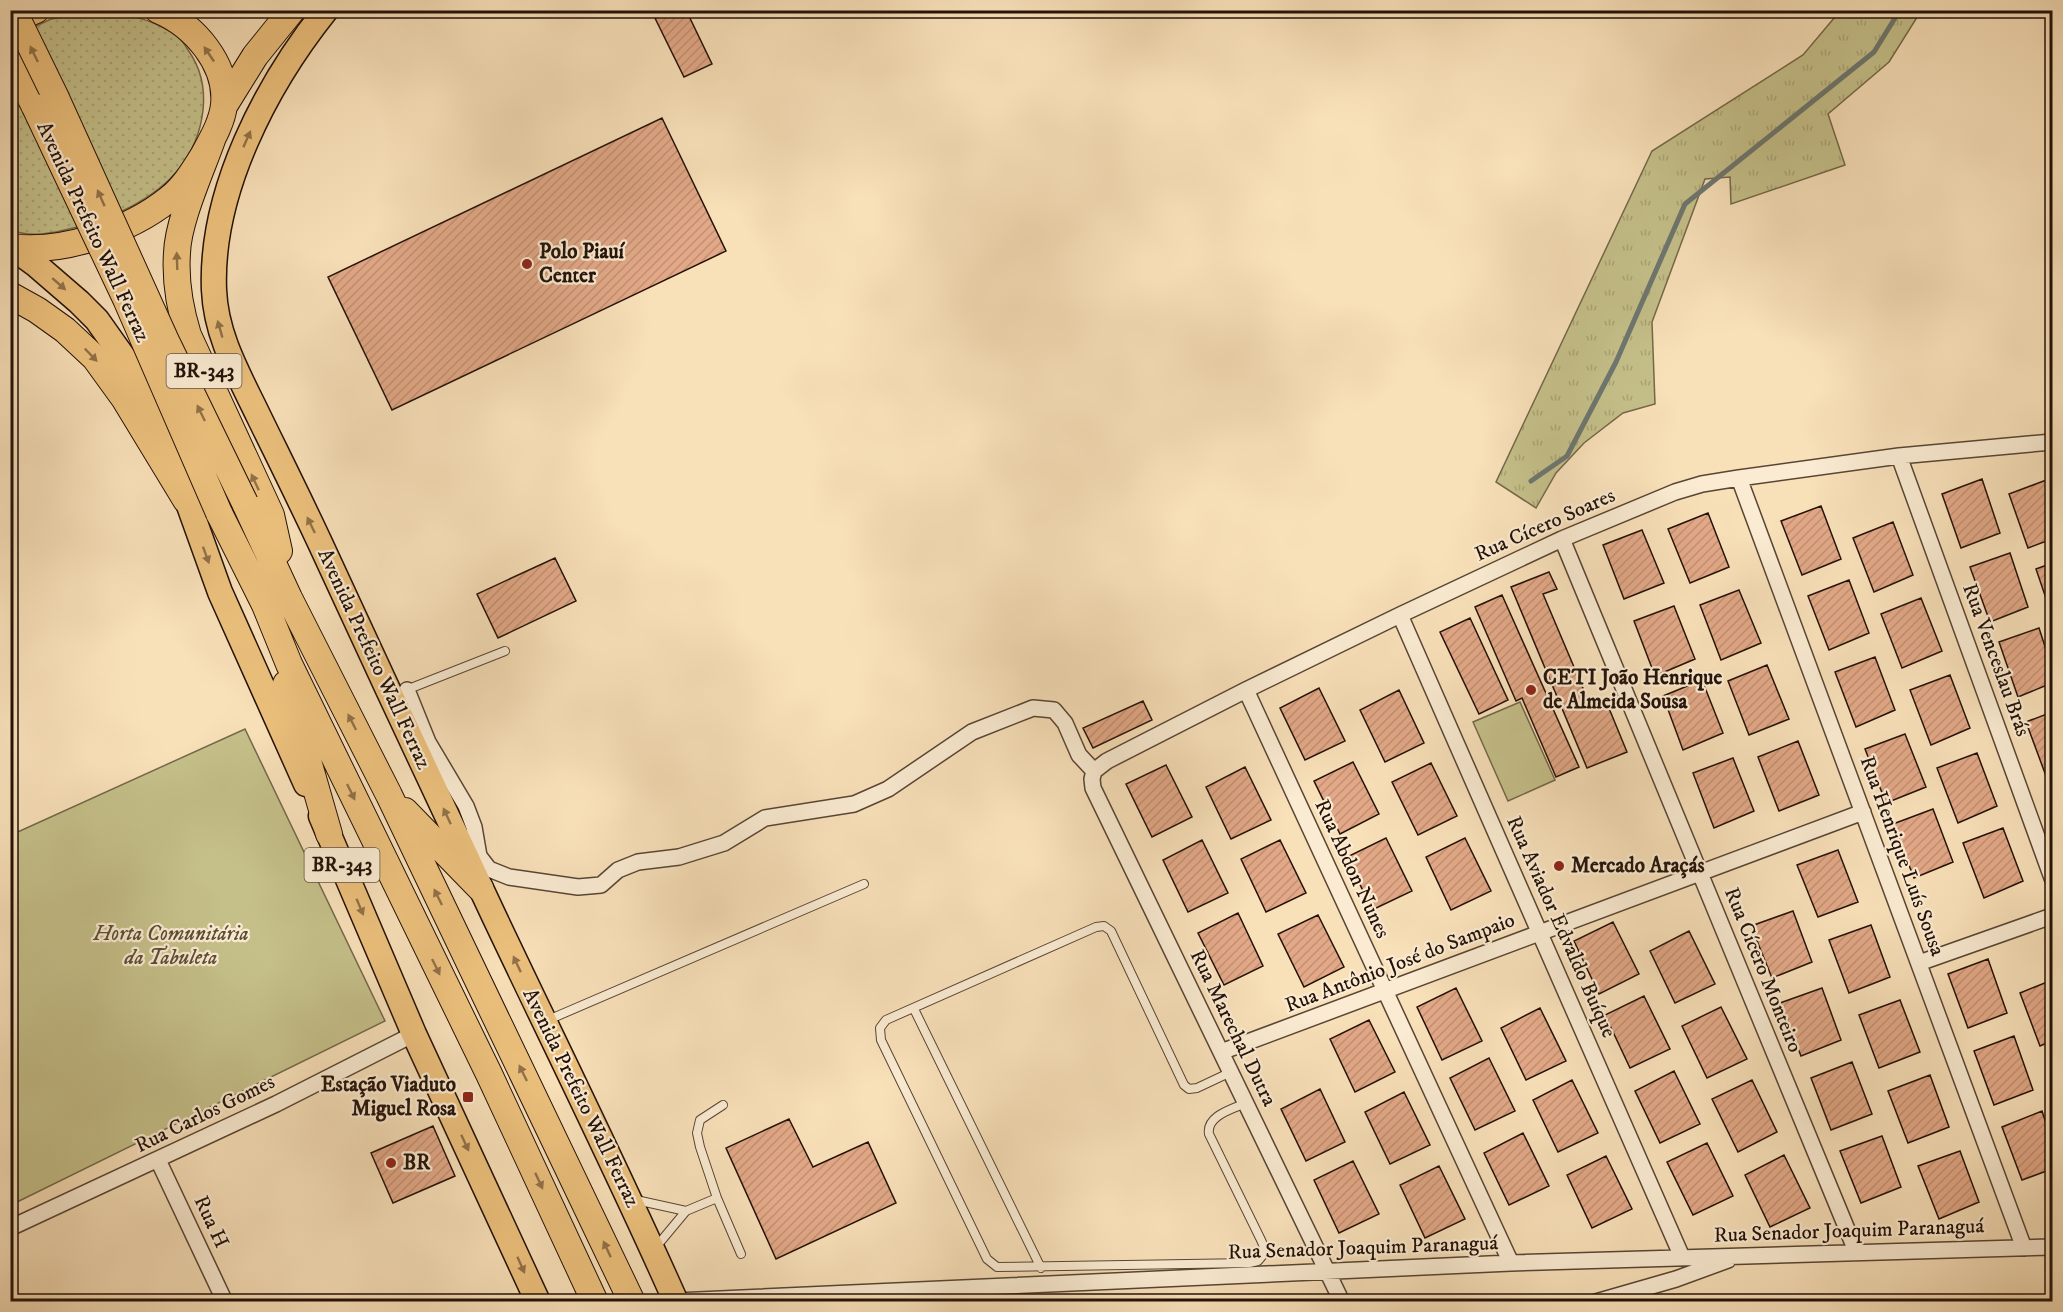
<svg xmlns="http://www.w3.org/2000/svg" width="2063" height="1312" viewBox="0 0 2063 1312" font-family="'IM FELL DW Pica',serif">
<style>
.grass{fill:url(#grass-tufts);stroke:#746849;stroke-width:1.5}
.park{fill:url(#park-dots);stroke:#746849;stroke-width:1.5}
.garden{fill:#c5c08a;stroke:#746849;stroke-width:1.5}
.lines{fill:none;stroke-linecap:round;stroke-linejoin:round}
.stream{stroke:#6d7770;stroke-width:5}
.building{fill:url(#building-hatch);stroke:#231108;stroke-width:1.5}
.service-casing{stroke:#584534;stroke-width:10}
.minor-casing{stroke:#584534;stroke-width:18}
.primary-casing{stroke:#231108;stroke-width:27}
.trunk-casing{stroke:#231108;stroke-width:28}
.service{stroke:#faebd2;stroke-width:8}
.minor{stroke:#faebd2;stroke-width:15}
.primary{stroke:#ecc07c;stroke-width:24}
.trunk{stroke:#ecc07c;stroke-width:26}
.trunk-bridge-casing{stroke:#231108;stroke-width:28;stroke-linecap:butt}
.trunk-bridge{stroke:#ecc07c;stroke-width:26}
.oneway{fill:#927148}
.poi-dot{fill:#8f2418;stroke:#faebd2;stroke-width:2}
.labels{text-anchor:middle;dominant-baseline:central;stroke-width:4.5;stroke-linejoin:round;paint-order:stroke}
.shield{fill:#faebd2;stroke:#645245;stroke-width:1.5}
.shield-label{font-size:20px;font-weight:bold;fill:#231108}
.street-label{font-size:21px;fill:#231108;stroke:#faebd2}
.poi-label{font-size:21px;font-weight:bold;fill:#231108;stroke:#faebd2;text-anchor:start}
.park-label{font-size:21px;font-style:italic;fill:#5c4e36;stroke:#faebd2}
</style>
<defs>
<pattern id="grass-tufts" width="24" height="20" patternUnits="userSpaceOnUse" patternTransform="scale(1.5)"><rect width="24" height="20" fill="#c5c08a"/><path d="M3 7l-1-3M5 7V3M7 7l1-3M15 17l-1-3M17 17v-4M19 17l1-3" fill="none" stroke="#a9a476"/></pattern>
<pattern id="park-dots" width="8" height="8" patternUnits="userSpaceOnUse" patternTransform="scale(1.5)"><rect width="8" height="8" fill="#c5c08a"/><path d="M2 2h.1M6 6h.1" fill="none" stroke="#a9a476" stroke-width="1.8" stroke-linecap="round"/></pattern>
<pattern id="building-hatch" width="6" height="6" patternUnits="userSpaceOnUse" patternTransform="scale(1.5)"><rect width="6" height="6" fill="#e2a887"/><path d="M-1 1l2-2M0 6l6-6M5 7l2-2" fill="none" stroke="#c29073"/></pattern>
</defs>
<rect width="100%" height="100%" fill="#f8e0b9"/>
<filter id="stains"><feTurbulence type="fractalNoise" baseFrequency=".00333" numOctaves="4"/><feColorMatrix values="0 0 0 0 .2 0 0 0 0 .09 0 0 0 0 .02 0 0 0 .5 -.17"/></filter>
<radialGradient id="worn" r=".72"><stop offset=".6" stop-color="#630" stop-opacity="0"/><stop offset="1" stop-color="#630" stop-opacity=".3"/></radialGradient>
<path class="grass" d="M1840,11H1921L1889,62L1828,114L1845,165L1731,204L1730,177L1705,179L1652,322L1655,404L1623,413L1584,443L1556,473L1536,508L1496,482L1652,151L1803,55Z"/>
<path class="park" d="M95,12C126,14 150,17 177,36C181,39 185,45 188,50C214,86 205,135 179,169C156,198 109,221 73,228C54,233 30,238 11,230V38L51,19Z"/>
<path class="garden" d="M1520,702L1555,780L1508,801L1473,722Z
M245,729L385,1021L11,1205V835Z"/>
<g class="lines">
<path class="stream" d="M1531,481L1567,456L1616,362L1685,204L1874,52L1900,10"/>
</g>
<path class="building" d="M651,10H686L712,64L684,77Z
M662,118L726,251L392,410L328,277Z
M1982,479L2000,533L1961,548L1942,494Z
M2049,479L2052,490V539L2028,548L2009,494Z
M1821,506L1841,559L1802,575L1781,521Z
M1708,513L1729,567L1690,583L1668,529Z
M1893,522L1913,575L1874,592L1853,538Z
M1642,530L1664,583L1624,599L1603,545Z
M2010,553L2028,607L1990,622L1970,567Z
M555,558L576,601L498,638L477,594Z
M2052,563V616L2036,569Z
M1549,572L1557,589L1543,594L1591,707L1606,701L1627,752L1587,768L1511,587Z
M1849,580L1869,633L1829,650L1808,596Z
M1739,590L1761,643L1721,660L1700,605Z
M1502,595L1579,767L1556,777L1522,698L1516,701L1475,607Z
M1921,598L1942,651L1902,668L1881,614Z
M1674,606L1695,659L1655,676L1634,621Z
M1470,618L1508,700L1479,714L1440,632Z
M2039,628L2052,668V683L2018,697L1999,642Z
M1875,657L1895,710L1856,727L1835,672Z
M1767,665L1789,719L1749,735L1728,681Z
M1950,675L1970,728L1931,745L1910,690Z
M1702,680L1723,733L1683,750L1663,696Z
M1319,688L1345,741L1305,760L1280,708Z
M1399,690L1424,743L1385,762L1360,710Z
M1143,701L1152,720L1093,748L1083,728Z
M2052,712V773L2046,776L2026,722Z
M1905,734L1926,787L1886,803L1865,749Z
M1798,741L1819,795L1779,811L1758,757Z
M1977,753L1997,806L1958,823L1937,768Z
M1733,758L1754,811L1714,828L1693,773Z
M1353,762L1379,814L1340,834L1314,781Z
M1431,763L1457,816L1418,835L1392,782Z
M1166,765L1192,817L1152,837L1126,784Z
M1245,767L1271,820L1231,839L1206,787Z
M1933,809L1953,862L1914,878L1893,824Z
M2003,828L2023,881L1984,898L1963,843Z
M1386,838L1412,891L1372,910L1347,857Z
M1465,838L1491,891L1451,910L1426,857Z
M1202,840L1228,893L1188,912L1163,860Z
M1280,840L1306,893L1266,912L1241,859Z
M1838,850L1858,902L1818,917L1797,865Z
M1793,911L1812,962L1772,978L1751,926Z
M1238,913L1263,966L1224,985L1198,933Z
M1318,915L1344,967L1304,987L1278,934Z
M1613,922L1639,974L1599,994L1574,941Z
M1871,925L1890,977L1849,993L1829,940Z
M1689,931L1715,984L1675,1003L1650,951Z
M1988,959L2007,1013L1968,1028L1948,974Z
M2052,980V1041L2040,1046L2020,993Z
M1456,988L1482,1041L1442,1060L1417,1007Z
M1822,988L1841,1040L1801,1056L1780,1003Z
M1644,996L1670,1049L1630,1068L1605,1015Z
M1900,1000L1920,1052L1879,1068L1859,1015Z
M1721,1007L1747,1059L1707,1078L1682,1026Z
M1540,1008L1566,1061L1526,1080L1501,1028Z
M1369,1020L1395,1072L1355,1092L1330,1039Z
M2014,1036L2033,1090L1994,1105L1974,1051Z
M1489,1058L1515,1111L1475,1130L1450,1078Z
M1852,1062L1872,1114L1831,1130L1811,1078Z
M2052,1067V1085L2046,1069Z
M1674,1071L1700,1124L1660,1143L1635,1091Z
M1930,1075L1949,1127L1908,1143L1888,1091Z
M1572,1080L1598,1133L1558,1152L1533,1100Z
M1752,1080L1777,1132L1738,1152L1712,1099Z
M1320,1089L1345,1142L1306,1161L1281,1109Z
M1404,1092L1430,1145L1390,1164L1365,1112Z
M2042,1111L2052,1142V1169L2022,1180L2002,1127Z
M789,1119L813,1167L868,1142L896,1203L776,1259L726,1148Z
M433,1126L455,1176L393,1203L371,1153Z
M1523,1133L1549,1186L1509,1205L1484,1153Z
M1882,1136L1901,1187L1861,1203L1840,1151Z
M1707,1143L1733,1196L1693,1215L1667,1162Z
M1960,1151L1979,1202L1939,1219L1918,1166Z
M1784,1155L1810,1208L1770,1227L1745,1175Z
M1606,1156L1632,1209L1592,1228L1567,1175Z
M1353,1161L1379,1214L1339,1233L1314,1180Z
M1439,1166L1465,1219L1425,1238L1400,1185Z"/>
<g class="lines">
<g class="service-casing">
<path id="service" d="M406,690L505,651
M914,1009L1041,1268
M548,1020L864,884
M1231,1072L1197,1088L1189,1089L1184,1085L1111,931L1104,926L1096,927L886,1020L880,1028L881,1040L987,1259L997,1267L1249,1263L1258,1261L1263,1255L1264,1247L1261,1240L1209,1134C1206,1116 1232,1109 1246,1103
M723,1105L700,1120L697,1133L700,1147L717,1198L741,1254
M636,1200L686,1211
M656,1247L686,1211L717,1198"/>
</g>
<g class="minor-casing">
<path id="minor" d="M1899,456L2052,878
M1739,478L2024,1248
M1562,539L1856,1251
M1400,615L1682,1257
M407,690L428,742L466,806L474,827L479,856L489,869L509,877L578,887L601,885L618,870L638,862L679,857L724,843L765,818L854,804L888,789L972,732L1033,708L1054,710L1065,723L1079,755L1094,771
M1246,690L1511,1263
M1094,771L1107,761L1246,690L1400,615L1562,539L1675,492L1702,484L1739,478L1899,456L2052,442
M1094,771L1092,779L1093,788L1342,1302
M1919,963L2052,916
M1221,1052L1863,812
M158,1160L225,1302
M10,1228L276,1104L414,1034
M676,1301L1511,1263L2052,1247
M1596,1302L1676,1279L1728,1260"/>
</g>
<g class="primary-casing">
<path id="primary" d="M326,10C266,85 210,192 214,290C216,337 239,375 259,417C280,460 301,502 321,545C378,668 435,792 493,914C554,1043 618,1171 676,1302
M13,248L35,264L79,302L97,320L131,368L164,436L220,592L306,784
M321,816L414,1034L538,1302"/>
</g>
<g class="trunk-casing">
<path id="trunk" d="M10,21L36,10
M10,57L35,107
M224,106L255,56L292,10
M213,137C202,169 178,220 177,253C175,281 180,309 188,335L271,515L279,551
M10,247C62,254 129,231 169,199C184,187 193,172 203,156C211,141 222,123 224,105C228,64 194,25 158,10
M10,295L37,310L65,330L95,358L124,398L186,500
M245,503L289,598L389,795L632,1302
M219,513L265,605L289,664L489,1074L595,1302
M286,684L329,834
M405,811L480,888"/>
</g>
<use href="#service" class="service"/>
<use href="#minor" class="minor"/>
<use href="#primary" class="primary"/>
<use href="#trunk" class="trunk"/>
<g class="trunk-bridge-casing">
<path id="trunk-bridge" d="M13,10L56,98L167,343L245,503
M35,107L126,299L219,513"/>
</g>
<use href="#trunk-bridge" class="trunk-bridge"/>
</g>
<defs><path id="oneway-solid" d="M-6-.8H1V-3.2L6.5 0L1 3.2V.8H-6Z" transform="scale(1.5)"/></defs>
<g class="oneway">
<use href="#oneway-solid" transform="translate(34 54) rotate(-116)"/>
<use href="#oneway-solid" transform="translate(209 54) rotate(-124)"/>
<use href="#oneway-solid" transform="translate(247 139) rotate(-66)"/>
<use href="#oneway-solid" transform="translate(101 198) rotate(-114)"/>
<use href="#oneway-solid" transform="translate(177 261) rotate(-92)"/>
<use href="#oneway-solid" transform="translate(59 284) rotate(41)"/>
<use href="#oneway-solid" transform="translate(220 329) rotate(-106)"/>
<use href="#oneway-solid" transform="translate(91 355) rotate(46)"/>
<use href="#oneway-solid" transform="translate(201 413) rotate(-116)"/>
<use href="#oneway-solid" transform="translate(255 482) rotate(-115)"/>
<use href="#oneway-solid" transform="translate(311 525) rotate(-116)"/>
<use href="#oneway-solid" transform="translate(206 555) rotate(70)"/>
<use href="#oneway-solid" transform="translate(352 722) rotate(-117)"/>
<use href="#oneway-solid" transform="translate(351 792) rotate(64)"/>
<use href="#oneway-solid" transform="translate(447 816) rotate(-115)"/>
<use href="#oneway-solid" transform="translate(438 897) rotate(-116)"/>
<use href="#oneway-solid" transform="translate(360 907) rotate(67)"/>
<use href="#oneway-solid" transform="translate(517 964) rotate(-115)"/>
<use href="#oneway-solid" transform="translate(436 967) rotate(64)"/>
<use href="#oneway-solid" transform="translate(523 1073) rotate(-116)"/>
<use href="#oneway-solid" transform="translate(465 1143) rotate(65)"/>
<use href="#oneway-solid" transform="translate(539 1181) rotate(65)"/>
<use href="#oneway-solid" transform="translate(607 1249) rotate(-115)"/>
<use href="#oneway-solid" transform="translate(521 1265) rotate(66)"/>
</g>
<g class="poi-dot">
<circle cx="527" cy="264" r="6"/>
<circle cx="1531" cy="690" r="6"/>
<circle cx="1559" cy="866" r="6"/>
<rect x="462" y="1091" width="12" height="12" rx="3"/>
<circle cx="391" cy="1163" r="6"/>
</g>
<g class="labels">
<g class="shield">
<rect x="166.5" y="354" width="75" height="34" rx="4.5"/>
<rect x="304.5" y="848" width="75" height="34" rx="4.5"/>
</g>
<g class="shield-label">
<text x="204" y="371">BR-343</text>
<text x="342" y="865">BR-343</text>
</g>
<g class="street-label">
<text transform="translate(93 232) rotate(65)">Avenida Prefeito Wall Ferraz</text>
<text transform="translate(1545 525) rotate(-24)">Rua Cícero Soares</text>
<text transform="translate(374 659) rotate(65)">Avenida Prefeito Wall Ferraz</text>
<text transform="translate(1996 660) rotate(70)">Rua Venceslau Brás</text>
<text transform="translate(1902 856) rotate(70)">Rua Henrique Luís Sousa</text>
<text transform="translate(1352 869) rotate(65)">Rua Abdon Nunes</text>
<text transform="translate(1561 927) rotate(66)">Rua Aviador Edvaldo Buíque</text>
<text transform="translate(1400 963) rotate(-21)">Rua Antônio José do Sampaio</text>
<text transform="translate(1763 970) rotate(68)">Rua Cícero Monteiro</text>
<text transform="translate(1233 1028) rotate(64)">Rua Marechal Dutra</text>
<text transform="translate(581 1098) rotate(64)">Avenida Prefeito Wall Ferraz</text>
<text transform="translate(205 1114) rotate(-26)">Rua Carlos Gomes</text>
<text transform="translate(211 1222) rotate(65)">Rua H</text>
<text transform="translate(1849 1231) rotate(-2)">Rua Senador Joaquim Paranaguá</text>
<text transform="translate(1363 1248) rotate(-2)">Rua Senador Joaquim Paranaguá</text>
</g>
<g class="poi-label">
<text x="539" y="252">Polo Piauí<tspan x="539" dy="24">Center</tspan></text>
<text x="1543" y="678">CETI João Henrique<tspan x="1543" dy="24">de Almeida Sousa</tspan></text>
<text x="1571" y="866">Mercado Araçás</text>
<text x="456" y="1085" text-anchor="end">Estação Viaduto<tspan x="456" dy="24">Miguel Rosa</tspan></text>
<text x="403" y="1163">BR</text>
</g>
<g class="park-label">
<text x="171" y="934">Horta Comunitária<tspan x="171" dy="24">da Tabuleta</tspan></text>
</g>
</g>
<rect width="2063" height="1312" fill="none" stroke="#f8e0b9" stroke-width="36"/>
<rect x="12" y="12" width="2039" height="1288" fill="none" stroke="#231108" stroke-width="3"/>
<rect x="18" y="18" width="2027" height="1276" fill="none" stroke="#231108" stroke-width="1.5"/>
<rect width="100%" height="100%" filter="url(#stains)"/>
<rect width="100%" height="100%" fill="url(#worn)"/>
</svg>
